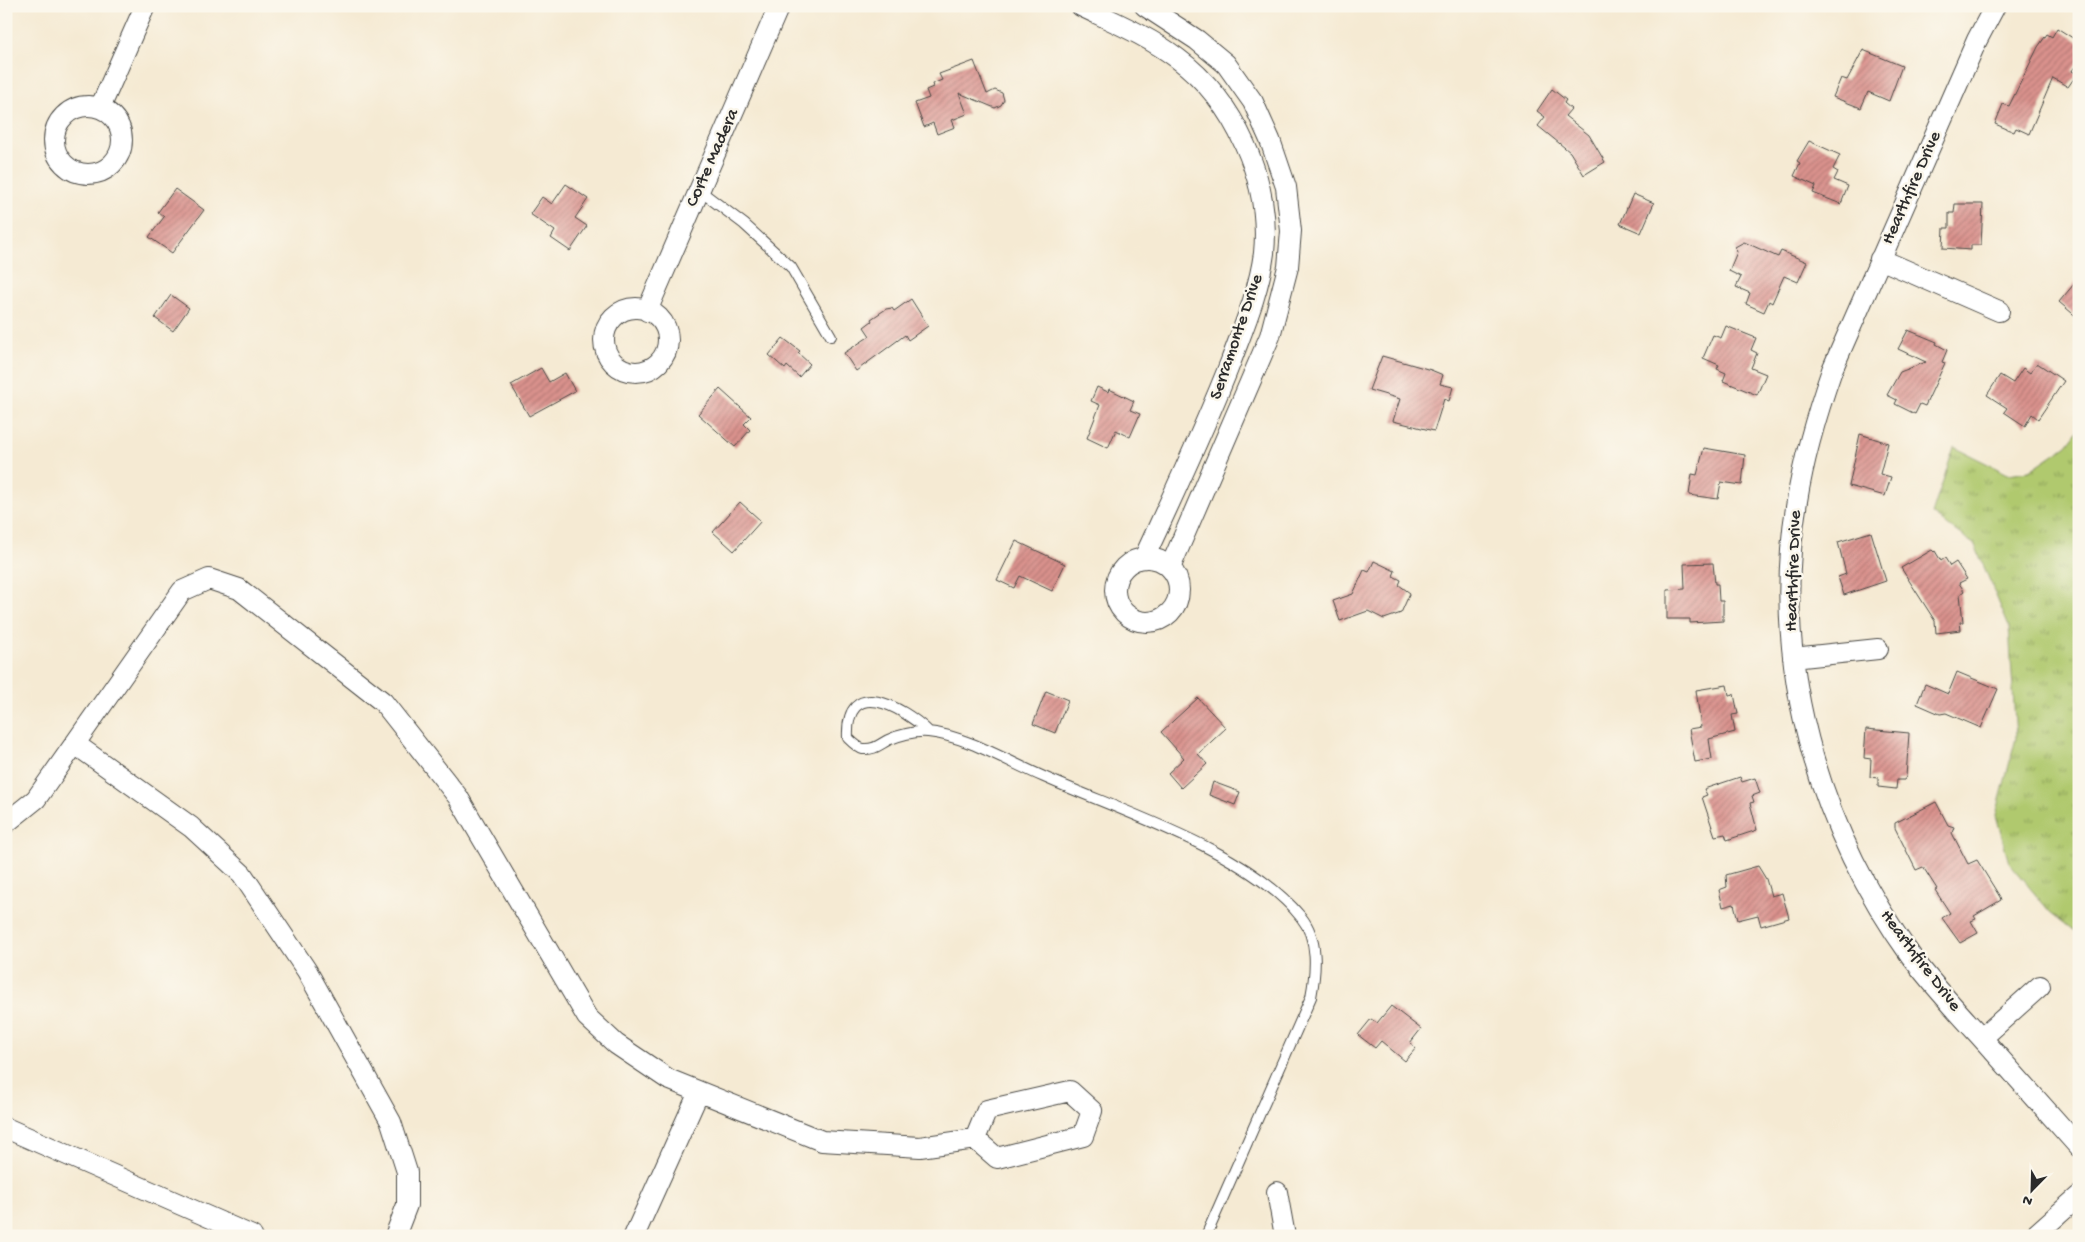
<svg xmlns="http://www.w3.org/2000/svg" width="2085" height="1242" viewBox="0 0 2085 1242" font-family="'Gochi Hand',sans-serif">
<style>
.park{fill:url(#park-tufts);stroke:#6e7a4c}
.building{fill:url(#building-hatch)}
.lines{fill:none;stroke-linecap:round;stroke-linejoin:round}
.lane-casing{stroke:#494844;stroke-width:12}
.street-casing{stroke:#494844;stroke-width:22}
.lane{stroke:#fff;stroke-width:10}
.street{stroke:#fff;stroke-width:20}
.labels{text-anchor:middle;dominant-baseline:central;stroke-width:5;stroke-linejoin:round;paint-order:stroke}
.street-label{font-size:18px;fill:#2b2b2b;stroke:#fbf7ec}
</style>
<defs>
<pattern id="park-tufts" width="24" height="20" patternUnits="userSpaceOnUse" patternTransform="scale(1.25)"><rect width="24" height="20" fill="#b0c96e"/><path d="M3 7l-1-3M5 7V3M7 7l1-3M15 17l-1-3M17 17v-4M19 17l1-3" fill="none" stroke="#8fa35b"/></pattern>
<pattern id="building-hatch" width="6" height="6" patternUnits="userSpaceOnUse" patternTransform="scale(1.25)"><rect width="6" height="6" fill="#da928d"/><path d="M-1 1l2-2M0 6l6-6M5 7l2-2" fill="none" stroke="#b17773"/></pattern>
</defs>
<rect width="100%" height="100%" fill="#fbf7ec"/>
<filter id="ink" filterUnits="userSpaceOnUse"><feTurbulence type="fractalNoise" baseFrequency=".02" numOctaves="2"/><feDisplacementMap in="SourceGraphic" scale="10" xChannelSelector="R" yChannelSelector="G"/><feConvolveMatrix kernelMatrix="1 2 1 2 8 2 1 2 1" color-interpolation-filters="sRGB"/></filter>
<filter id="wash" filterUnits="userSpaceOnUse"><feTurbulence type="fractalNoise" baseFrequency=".0096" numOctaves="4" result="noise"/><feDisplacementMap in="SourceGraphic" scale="20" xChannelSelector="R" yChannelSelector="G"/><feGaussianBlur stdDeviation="1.12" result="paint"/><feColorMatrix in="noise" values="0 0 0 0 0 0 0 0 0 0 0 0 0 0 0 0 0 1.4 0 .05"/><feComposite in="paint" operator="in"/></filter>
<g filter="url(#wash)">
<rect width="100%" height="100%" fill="#f5ead3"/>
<path class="park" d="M2079,429V934H2078L2050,912L2009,863L1996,815L2016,738L2009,627L1975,545L1932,514L1954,447L2008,474L2029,471L2067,445Z"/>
<g id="blocks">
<path class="building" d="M2057,28L2079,42V60L2072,71L2077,74L2068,87L2053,78L2029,134L2016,128L2014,132L1995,124L2003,104L2009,106L2038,47L2047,34L2052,37Z
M1863,50L1902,66L1889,101L1868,92L1861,108L1833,97L1841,78L1847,80Z
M974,61L987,94L995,90L1002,93L1004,100L1001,105L995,108L959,93L967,114L952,120L955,127L937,134L933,123L924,127L915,103L929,98L926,90L933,87L932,84L942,80L939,74Z
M1552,89L1566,100L1564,103L1571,109L1565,116L1589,135L1605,162L1584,175L1570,152L1538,126L1545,117L1537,111Z
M1809,141L1840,155L1833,169L1838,172L1834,180L1848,186L1841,204L1813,193L1816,186L1794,176L1800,163L1797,161Z
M566,184L588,199L575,218L587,226L570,251L551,238L555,231L530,214L542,197L552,204Z
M175,189L204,210L172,253L149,237L164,217L158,212Z
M1633,194L1654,203L1641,233L1620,224Z
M1955,204H1983L1981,245H1971V250L1943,248L1944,228H1949V213H1954Z
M1744,242L1778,257L1781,251L1807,262L1798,282L1784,276L1772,303L1769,301L1764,312L1746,304L1750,293L1736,287L1741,277L1729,271L1737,252L1735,247Z
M2079,278V319L2059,302Z
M171,295L189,308L173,331L155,318Z
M911,299L928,326L908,340L905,335L856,371L844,353L870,336L864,327L872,321L871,319L886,309L892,308L894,311Z
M1726,326L1756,338L1751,350L1757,353L1751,368L1766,374L1757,395L1723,381L1726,373L1717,369L1719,365L1703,358L1713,335L1721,338Z
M1908,330L1937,342L1936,344L1947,350L1942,362L1945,363L1925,406L1920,404L1915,414L1895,404L1897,400L1887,395L1900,372L1926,362L1898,349Z
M783,338L800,351L798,353L810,364L799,377L787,366L785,369L769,355Z
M1382,356L1431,370L1443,375L1440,384L1453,387L1449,401L1444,399L1434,431L1393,421L1400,399L1369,390Z
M2037,363L2064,381L2038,419L2032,414L2025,426L2004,412L2007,408L1987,395L2000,375L2013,383L2023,368L2030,373Z
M541,368L549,382L565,373L575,391L529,416L511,385Z
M1097,387L1108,392L1109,389L1134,401L1130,410L1140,414L1130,437L1116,430L1108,448L1087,438L1100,405L1091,401Z
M720,389L751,417L744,424L750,430L735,447L698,414Z
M1860,434L1888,443L1880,474L1891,477L1885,496L1849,486Z
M1704,448L1745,455L1742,485L1721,482L1718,499L1689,495L1692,474L1697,475Z
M740,502L761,521L734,551L713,532Z
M1871,532L1886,581L1844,595L1838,577L1846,574L1838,542Z
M1016,541L1065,564L1052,591L1020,576L1014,588L997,580Z
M1932,550L1934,552L1935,551L1941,561L1945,558L1950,566L1956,562L1967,579L1959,583L1964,591L1960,594L1963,622H1960L1961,630L1936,633L1935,621L1901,568Z
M1374,561L1395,571L1393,576L1401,580L1399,585L1410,593L1401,613L1384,619L1368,611L1340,621L1333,601L1353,594L1364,570L1369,572Z
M1713,563L1715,584H1718L1719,601H1723V621L1690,623V619H1667V590L1685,589L1684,564Z
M1957,672L1998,689L1981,728L1946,713L1940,714L1917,704L1925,684L1948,694Z
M1727,685L1729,695L1734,694L1738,714L1732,715L1735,732L1709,739L1712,759L1695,762L1689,729L1701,727L1696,690Z
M1046,691L1068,700L1055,733L1033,724Z
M1198,698L1226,728L1198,754L1207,764L1181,788L1168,773L1184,758L1161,732Z
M1866,729L1909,733L1906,777L1904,780H1897L1896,789L1878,787V778L1870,777L1871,759L1864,758Z
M1740,777L1742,782L1755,778L1760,793L1752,796L1754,802L1750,803L1757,830L1727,840L1725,834L1715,836L1702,797L1707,795L1704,789Z
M1213,782L1240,792L1235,805L1209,795Z
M1936,802L1948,825L1954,827L1952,833L1968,864L1977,860L2000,897L2001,900L1974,916L1976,919L1971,921L1978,933L1960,943L1942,918L1950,913L1935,890L1937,889L1923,867L1916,870L1895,828V823Z
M1758,866L1766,879L1771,896L1782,893L1789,918L1761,926L1758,915L1738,920L1734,904L1723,907L1719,890L1727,887L1726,875Z
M1391,1006L1421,1029L1410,1043L1416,1048L1405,1061L1381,1041L1375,1048L1358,1035L1371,1019L1377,1023Z"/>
</g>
</g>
<g filter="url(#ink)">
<use href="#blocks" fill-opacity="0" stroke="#494844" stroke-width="1"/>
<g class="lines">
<g class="lane-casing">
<path id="lane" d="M699,190L744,224L791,267L831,336
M929,732C902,706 845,675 848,738C852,742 858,748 863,749C874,750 879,745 888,740C900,735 915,731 928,732C964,735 1011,763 1044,777C1122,812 1247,850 1301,917C1319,939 1316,971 1311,997L1206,1236"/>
</g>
<g class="street-casing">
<path id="street" d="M1081,6C1114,22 1148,36 1177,58C1235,101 1271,181 1264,253C1259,291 1244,326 1231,361C1205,428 1174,493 1144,558
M1145,6L1197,40L1226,64L1253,102L1270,140L1286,187L1291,231L1288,267L1270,336L1170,568
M1995,6L1977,40L1832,370C1817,413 1804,456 1797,501C1770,662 1817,825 1911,956C1932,984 1956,1010 1980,1036C2013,1073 2046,1110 2079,1147
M54 140a34 34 0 1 1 68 0a34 34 0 1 1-68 0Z
M100,108L145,6
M1880,259L1999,311
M604 340a32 32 0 1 1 64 0a32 32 0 1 1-64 0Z
M647,311L779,6
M1115 590a32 32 0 1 1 64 0a32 32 0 1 1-64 0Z
M1793,658L1878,649
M75,744L191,827L242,874L307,971L391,1122L407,1172V1205L395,1236
M6,823L36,799L182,591L209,579L239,589L383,702L458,797L587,1017L616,1044L668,1079L822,1141L920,1147L975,1139L997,1158L1083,1136L1092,1111L1070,1091L987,1110L975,1139
M1982,1038L2040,986
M6,1128L252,1236
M1277,1192L1285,1236
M634,1236L699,1092
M2034,1236L2079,1196"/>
</g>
<use href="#lane" class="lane"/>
<use href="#street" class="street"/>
</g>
</g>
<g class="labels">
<g class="street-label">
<text transform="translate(713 158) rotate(-66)">Corte Madera</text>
<text transform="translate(1912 188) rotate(-66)">Hearthfire Drive</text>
<text transform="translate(1237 337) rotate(-71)">Serramonte Drive</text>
<text transform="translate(1794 571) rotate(-88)">Hearthfire Drive</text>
<text transform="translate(1920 961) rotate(53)">Hearthfire Drive</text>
</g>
</g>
<rect width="2085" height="1242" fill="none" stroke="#fbf7ec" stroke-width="25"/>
<g transform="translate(2032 1190) rotate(203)" stroke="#fbf7ec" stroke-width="4" paint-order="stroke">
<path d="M0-4L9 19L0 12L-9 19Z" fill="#2b2b2b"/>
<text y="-8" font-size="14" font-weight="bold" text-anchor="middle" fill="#2b2b2b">N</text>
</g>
</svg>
